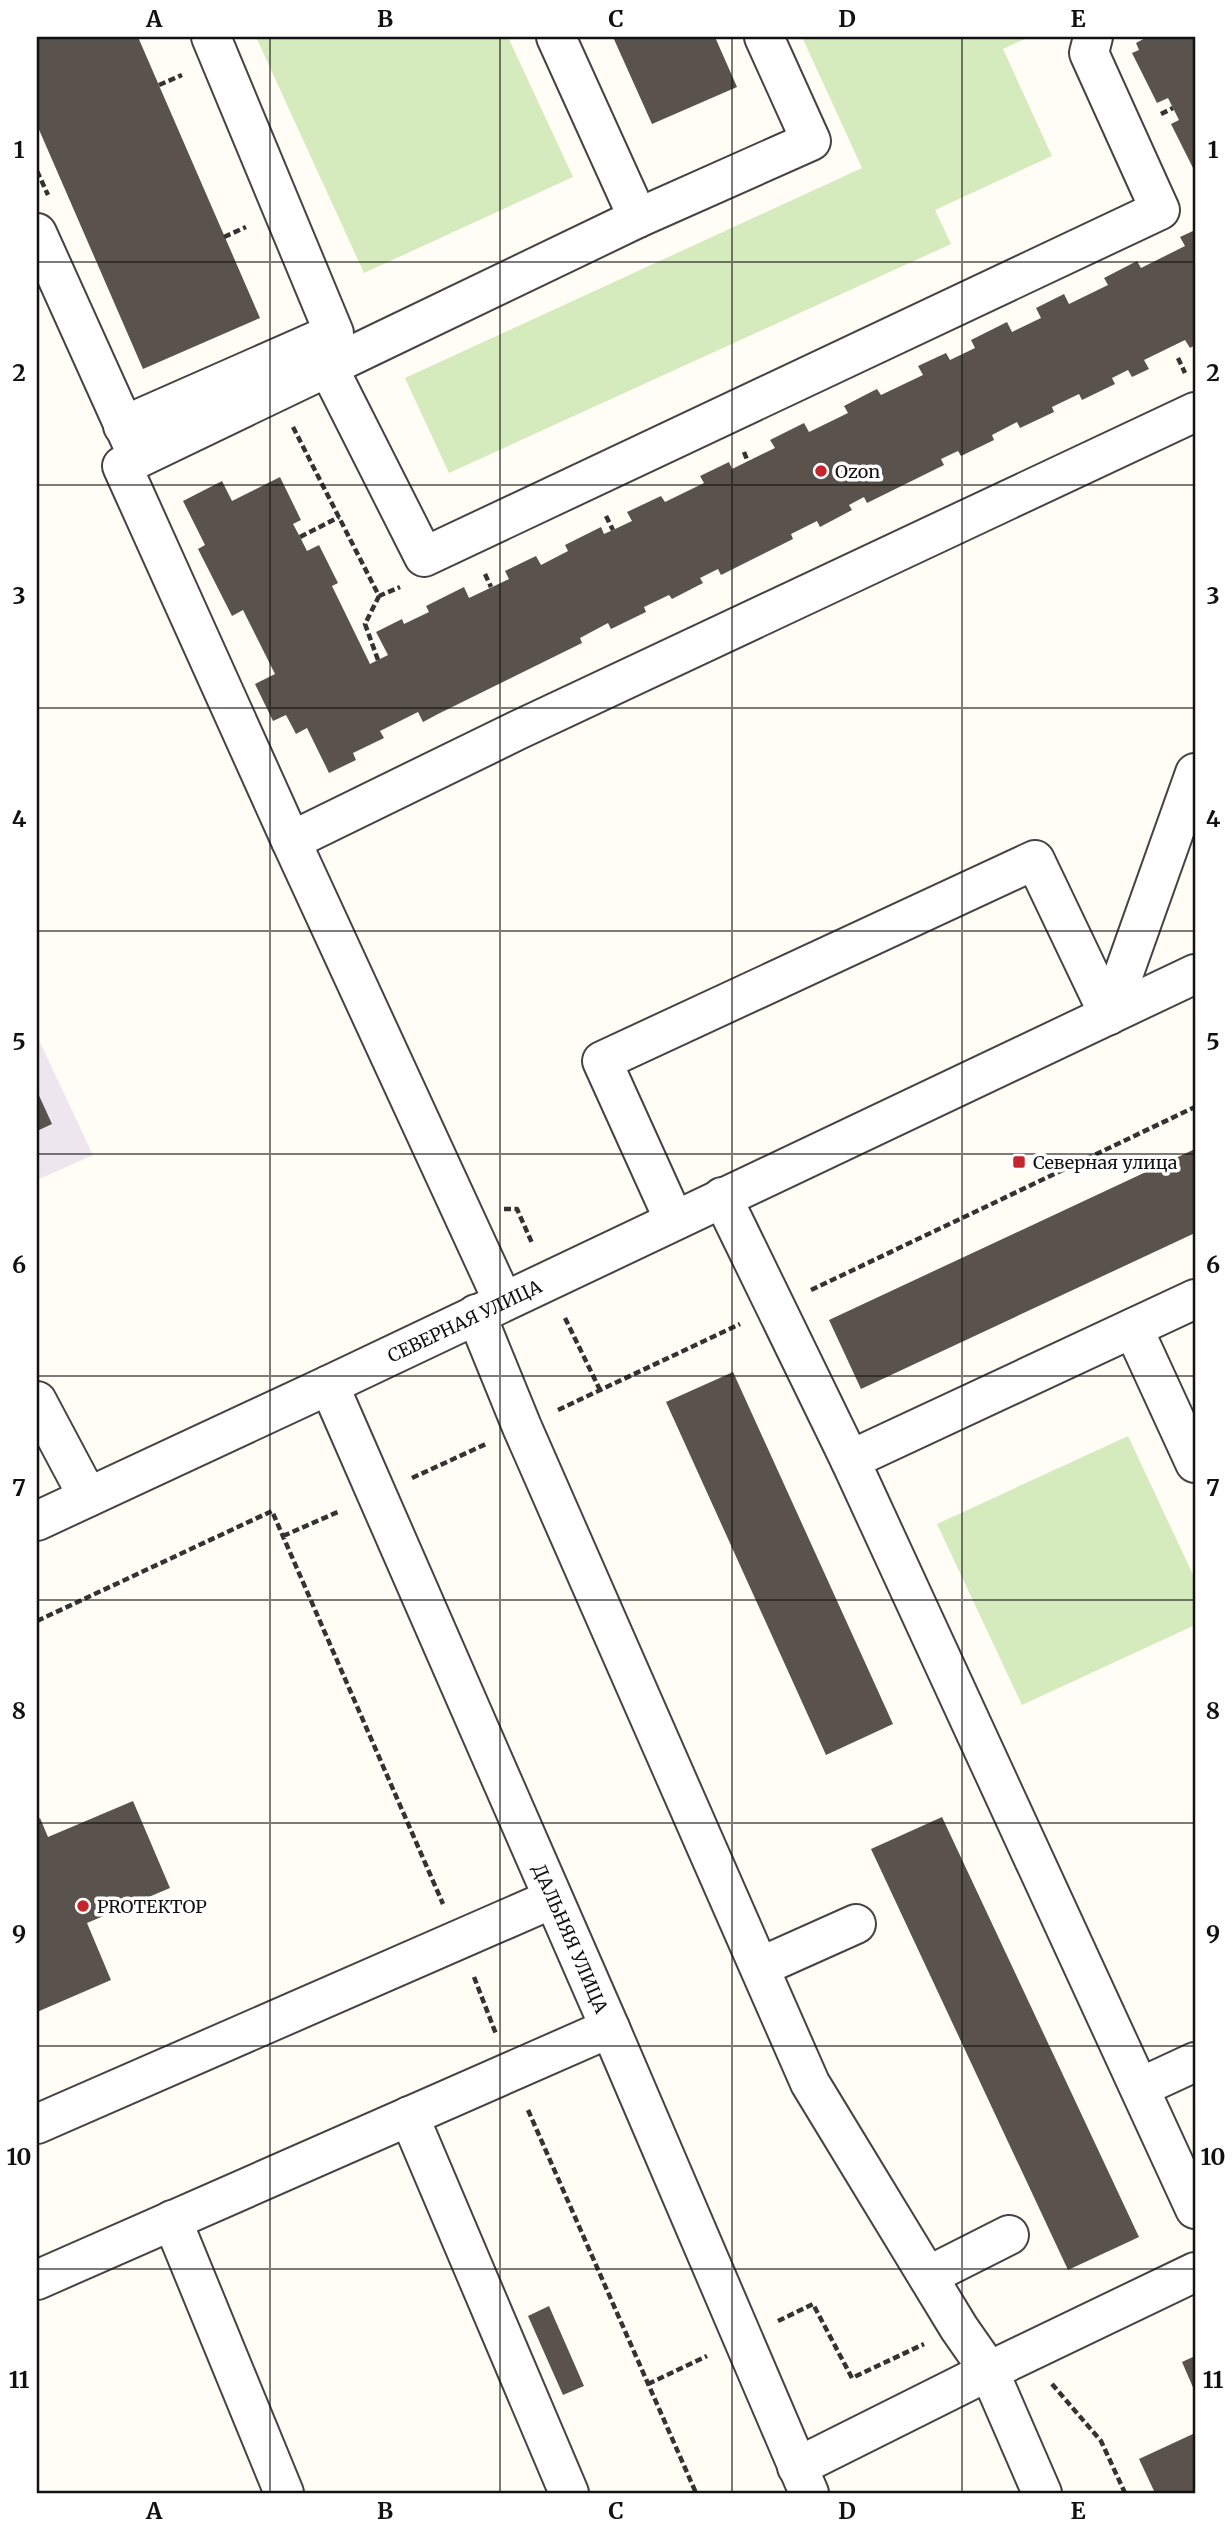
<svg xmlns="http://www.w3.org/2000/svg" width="1232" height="2530" viewBox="0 0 1232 2530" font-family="Merriweather,serif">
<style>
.industrial{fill:#eee6ef}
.green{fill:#d5ebbd}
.building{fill:#5a524d}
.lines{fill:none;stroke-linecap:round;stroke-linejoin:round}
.minor-casing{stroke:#444;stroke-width:42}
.path{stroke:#333;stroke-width:4.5;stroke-dasharray:7 3.5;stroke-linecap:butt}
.minor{stroke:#fff;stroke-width:38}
.grid{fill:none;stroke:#111;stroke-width:2;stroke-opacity:0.55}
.poi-dot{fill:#c4262e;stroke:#fff;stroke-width:2.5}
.labels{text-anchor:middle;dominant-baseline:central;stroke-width:7;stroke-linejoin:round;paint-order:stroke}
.poi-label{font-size:18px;fill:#111;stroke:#fff;text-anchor:start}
.street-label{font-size:18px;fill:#111;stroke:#fff}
.neatline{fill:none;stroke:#111;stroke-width:2.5}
.grid-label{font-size:23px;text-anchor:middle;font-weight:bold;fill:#111}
</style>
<rect width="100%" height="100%" fill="#fffdf5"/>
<path class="industrial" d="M37,1036L93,1155L37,1180Z"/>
<path class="green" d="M256,37H508L573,177L364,273Z
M802,37H1029L1003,49L1052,156L935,210L951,244L449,473L405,378L862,168Z
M1128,1436L1195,1579V1625L1022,1705L937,1524Z"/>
<path class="building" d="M37,37H138L260,318L143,369L37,125Z
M613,37H715L737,87L652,124Z
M1147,37H1195V172L1171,124L1179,120L1168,98L1157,103L1132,53L1139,50L1136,43Z
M1195,230V345L1190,348L1185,340L1144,360L1149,369L1132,377L1128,370L1112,378L1115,384L1082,400L1079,394L1052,407L1054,412L1020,428L1017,422L992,435L994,440L961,456L958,451L941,459L944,465L867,503L864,497L849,505L852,510L820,527L817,521L791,534L793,539L721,575L718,569L700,578L703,583L672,599L669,595L644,607L646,612L611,629L608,623L580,638L582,643L438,714L423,722L418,712L380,731L384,738L353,753L356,760L329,773L307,728L296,734L286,715L273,721L255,684L275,674L243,610L232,616L198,549L205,545L183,501L222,481L232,501L280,477L301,520L293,524L300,537L307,551L319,545L338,583L332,586L370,664L388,655L376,632L402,619L404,624L429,612L426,606L464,587L469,598L509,579L505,571L536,556L541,565L568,551L565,545L601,527L604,534L613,530L632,521L627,512L661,496L665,502L704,483L700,476L729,462L732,469L775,448L770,440L804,423L809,432L848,413L844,406L867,394L877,389L881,395L923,375L918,366L946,353L950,360L975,348L971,340L1007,322L1012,332L1041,318L1036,308L1064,294L1069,304L1108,285L1104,278L1137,261L1141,268L1185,246L1180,237Z
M37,1091L52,1124L37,1131Z
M1195,1149V1233L861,1389L829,1320Z
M733,1372L893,1724L826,1755L666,1402Z
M133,1801L170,1888L87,1923L111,1980L37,2012V1820L40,1818L48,1837Z
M942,1817L1139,2237L1068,2270L871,1849Z
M549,2306L584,2386L563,2395L528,2316Z
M1195,2356V2392L1182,2362Z
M1195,2433V2493H1155L1139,2459Z"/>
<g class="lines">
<g class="minor-casing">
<g id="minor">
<path d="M556,37L638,218"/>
<path d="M37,233L134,448"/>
<path d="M328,367L638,218L811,141L764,37"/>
<path d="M123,426L334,333L211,37"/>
<path d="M291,841L122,466L328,367L424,557L1160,210L1089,53L1093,37"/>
<path d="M1109,1015L1195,773"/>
<path d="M722,1197L850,1460L1195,2209"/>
<path d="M674,1220L602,1061L1035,860L1109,1015"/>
<path d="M503,1301L291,841L518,730L1195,412"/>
<path d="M476,1314L522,1427L810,2083L959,2328L989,2371L1042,2493"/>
<path d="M1133,1328L1195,1463"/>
<path id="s1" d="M329,1385L610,2028L809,2493"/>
<path d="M37,1401L88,1497"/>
<path d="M850,1460L1195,1299"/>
<path id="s2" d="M37,1521L329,1385L1195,974"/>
<path d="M760,1967L856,1924"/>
<path d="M1141,2087L1195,2062"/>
<path d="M409,2116L569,2493"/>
<path d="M37,2124L552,1899"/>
<path d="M172,2220L284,2493"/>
<path d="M928,2276L1009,2235"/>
<path d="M37,2280L610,2028"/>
<path d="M797,2467L989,2371L1195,2272"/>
</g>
</g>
<path class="path" d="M159,85L182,75
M1161,114L1173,108
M37,171L48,195
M224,237L246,227
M1178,358L1185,373
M293,427L379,596L400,587
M744,452L748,462
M606,516L613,530
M300,537L339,517
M485,574L491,587
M378,660L365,624L379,596
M504,1209H517L532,1243
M811,1290L1195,1107
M565,1318L600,1390
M558,1410L740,1324
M412,1478L486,1444
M283,1536L340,1511
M37,1621L272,1511L443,1904
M474,1977L496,2034
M528,2110L696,2493
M778,2321L813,2304L852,2378L924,2344
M648,2384L707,2356
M1052,2384L1101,2441L1125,2493"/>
<use href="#minor" class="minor"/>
</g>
<path class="grid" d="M270,37V2493M500,37V2493M732,37V2493M962,37V2493M37,262H1195M37,485H1195M37,708H1195M37,931H1195M37,1154H1195M37,1376H1195M37,1600H1195M37,1823H1195M37,2046H1195M37,2269H1195"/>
<g class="poi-dot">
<circle cx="821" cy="471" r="7"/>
<rect x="1012" y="1155" width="14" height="14" rx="3.5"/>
<circle cx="83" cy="1906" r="7"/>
</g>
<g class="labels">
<g class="poi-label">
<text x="835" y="471">Ozon</text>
<text x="1033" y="1162">Северная улица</text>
<text x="97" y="1906">PROТЕКТОР</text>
</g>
<g class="street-label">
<text stroke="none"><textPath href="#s2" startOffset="472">СЕВЕРНАЯ УЛИЦА</textPath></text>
<text stroke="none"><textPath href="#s1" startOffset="604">ДАЛЬНЯЯ УЛИЦА</textPath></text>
</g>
</g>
<rect width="1232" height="2530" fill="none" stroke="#ffffff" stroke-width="77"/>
<rect x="38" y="38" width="1156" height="2454" class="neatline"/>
<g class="grid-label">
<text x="154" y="27">A</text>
<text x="385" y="27">B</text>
<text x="616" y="27">C</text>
<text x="847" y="27">D</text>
<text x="1078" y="27">E</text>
<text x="19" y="158">1</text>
<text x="1213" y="158">1</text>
<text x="19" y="381">2</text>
<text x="1213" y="381">2</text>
<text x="19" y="604">3</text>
<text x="1213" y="604">3</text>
<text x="19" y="827">4</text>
<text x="1213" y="827">4</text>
<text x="19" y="1050">5</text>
<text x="1213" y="1050">5</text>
<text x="19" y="1273">6</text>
<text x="1213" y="1273">6</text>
<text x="19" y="1496">7</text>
<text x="1213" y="1496">7</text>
<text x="19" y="1719">8</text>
<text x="1213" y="1719">8</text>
<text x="19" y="1942">9</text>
<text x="1213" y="1942">9</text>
<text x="19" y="2165">10</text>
<text x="1213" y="2165">10</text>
<text x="19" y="2388">11</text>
<text x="1213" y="2388">11</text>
<text x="154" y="2519">A</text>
<text x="385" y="2519">B</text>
<text x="616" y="2519">C</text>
<text x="847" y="2519">D</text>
<text x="1078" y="2519">E</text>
</g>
</svg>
